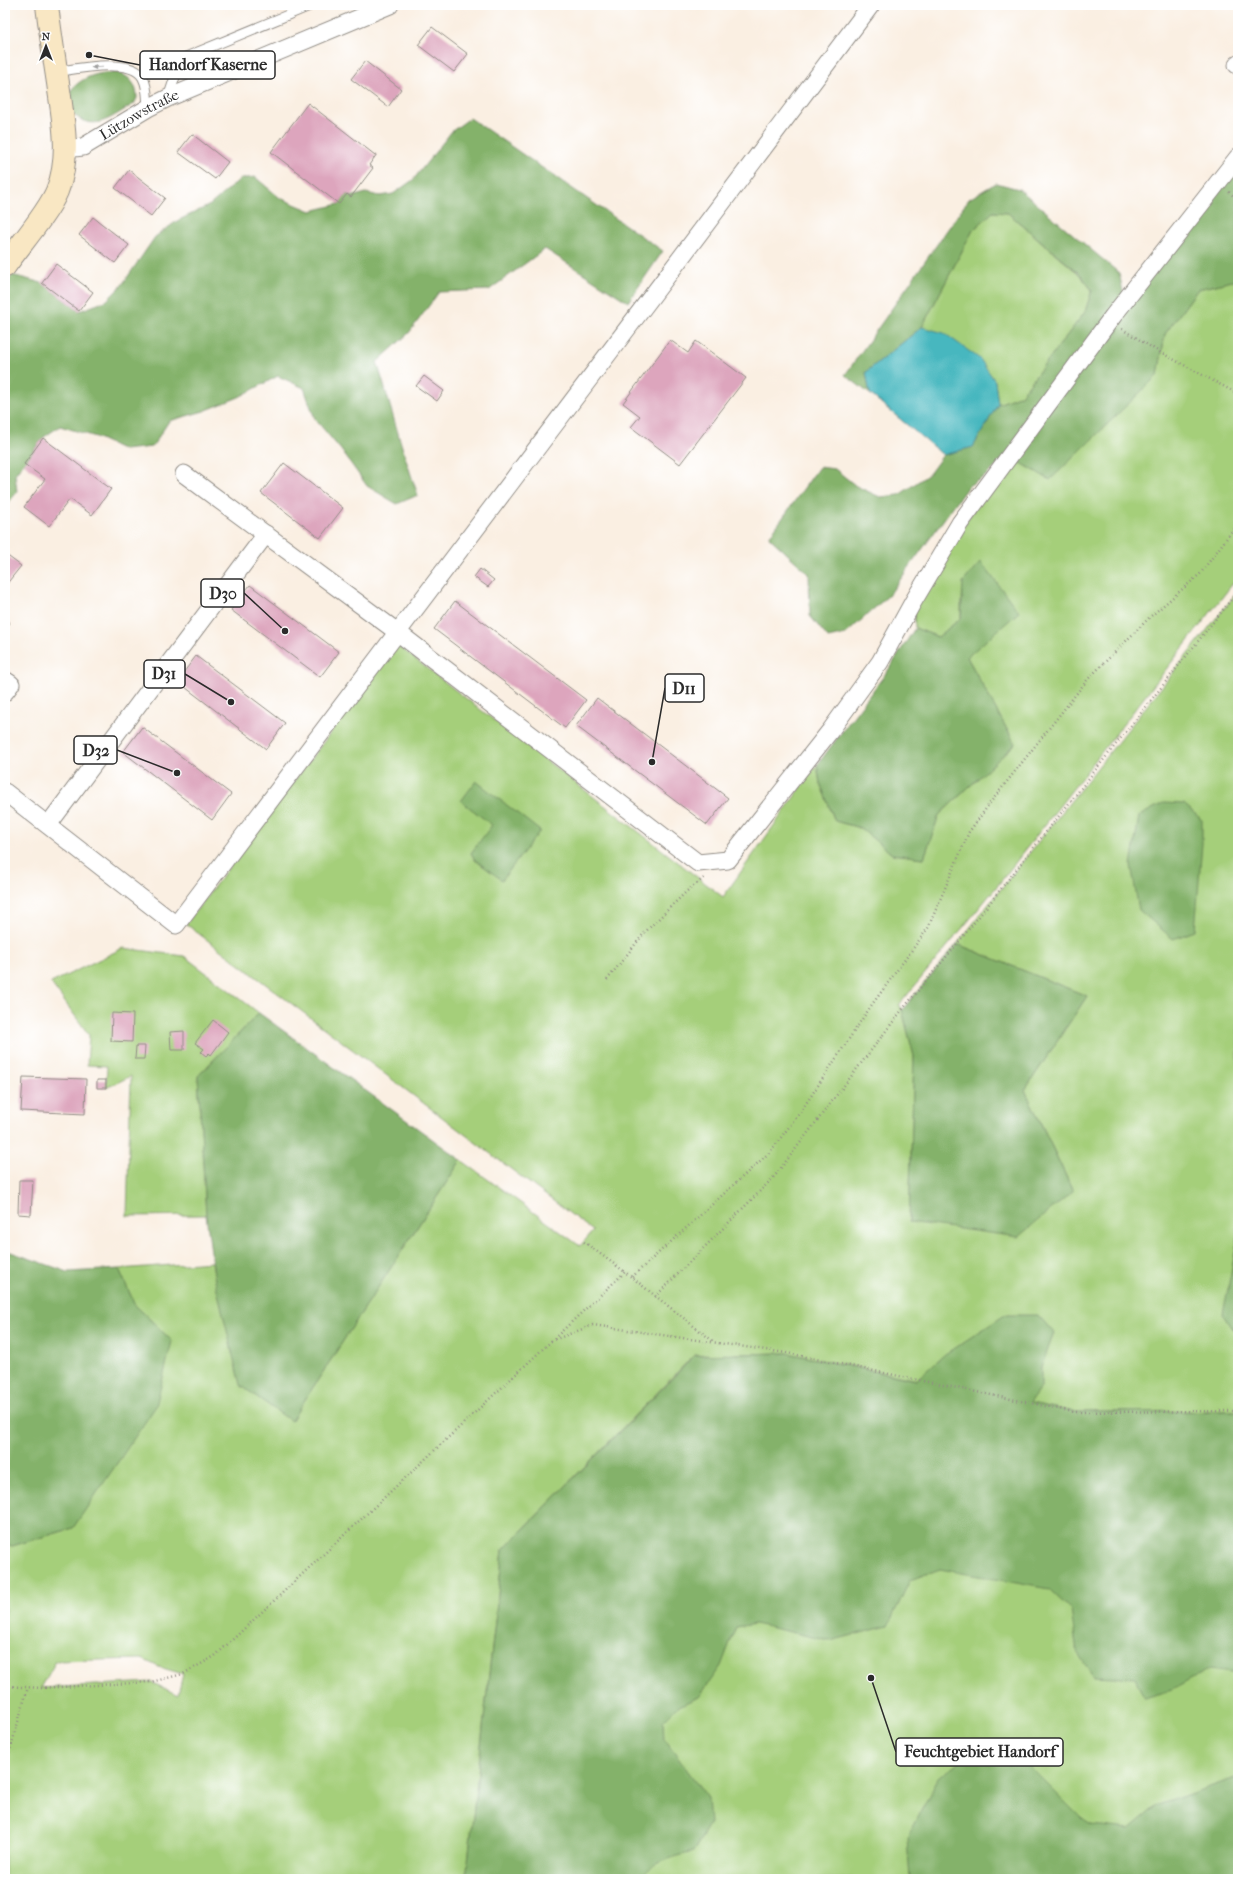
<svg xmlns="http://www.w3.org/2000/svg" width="1243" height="1884" viewBox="0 0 1243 1884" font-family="'IM FELL French Canon',serif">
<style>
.green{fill:#a5cf7a;stroke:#687d52;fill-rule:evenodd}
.forest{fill:#84b26a;stroke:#586e4a}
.water{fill:#47b7bf;stroke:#397175}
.building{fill:#dda5bd}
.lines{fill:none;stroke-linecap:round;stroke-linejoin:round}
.lane-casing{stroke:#928d86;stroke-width:11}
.street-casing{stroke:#928d86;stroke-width:19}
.secondary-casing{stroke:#928d86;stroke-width:24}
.path{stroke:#928d86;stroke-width:2.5;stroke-dasharray:1 3;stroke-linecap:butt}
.lane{stroke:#fff;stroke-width:9}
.street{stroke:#fff;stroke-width:17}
.secondary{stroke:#f9e7c3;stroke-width:22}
.oneway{fill:#a0a0a0}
.labels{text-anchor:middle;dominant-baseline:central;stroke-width:3;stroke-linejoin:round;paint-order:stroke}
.street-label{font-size:15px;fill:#2b2b2b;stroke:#fff}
.leader{fill:none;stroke:#2b2b2b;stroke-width:1.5}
.callout-dot{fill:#2b2b2b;stroke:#fff;stroke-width:1.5}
.callout{fill:#fff;stroke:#2b2b2b;stroke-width:1.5}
.callout-label{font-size:16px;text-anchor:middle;font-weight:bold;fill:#2b2b2b}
</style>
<rect width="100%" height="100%" fill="#fff"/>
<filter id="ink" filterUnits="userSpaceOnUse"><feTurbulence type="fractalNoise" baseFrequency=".025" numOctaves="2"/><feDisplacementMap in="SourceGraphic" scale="8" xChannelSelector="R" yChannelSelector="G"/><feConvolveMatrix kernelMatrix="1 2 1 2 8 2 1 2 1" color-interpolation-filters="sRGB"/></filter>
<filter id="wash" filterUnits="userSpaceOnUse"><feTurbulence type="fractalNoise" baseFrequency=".012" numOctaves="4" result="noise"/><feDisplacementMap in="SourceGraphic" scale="16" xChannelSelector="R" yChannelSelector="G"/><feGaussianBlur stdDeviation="0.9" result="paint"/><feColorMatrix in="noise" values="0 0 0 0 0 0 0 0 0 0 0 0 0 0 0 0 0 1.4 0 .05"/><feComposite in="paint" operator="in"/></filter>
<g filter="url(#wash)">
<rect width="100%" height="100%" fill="#faefe2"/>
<path class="green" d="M993,212L1008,213L1080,275L1092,290L1085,312L1021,395L998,404L995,381L922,327L973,230Z
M1238,277V577L998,885L899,1005L902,1010L914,1056L909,1222L1073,1191L1025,1090L1087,996L957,944L1238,591V1237L1224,1314L1238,1336V1411L1074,1412L787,1353L734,1354L1020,1414L1238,1421V1879H481L707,1354L694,1355L503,1550L466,1879H5V1546H12L73,1528L172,1341L135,1305L119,1269L212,1262L215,1281L291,1421L461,1160L580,1246L593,1231L186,924L397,645L723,897L817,765L820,783L835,821L860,828L892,854L924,858L939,815L1015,744L967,657L961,601V618L938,637L915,628L913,602L1009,456L1158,375L1165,334L1198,289L1232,281ZM142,1659L159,1667L183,1674L178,1695L151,1682L41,1688L56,1661Z
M123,948L184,956L259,1013L198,1076L206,1215L127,1216L131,1076L106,1088L107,1066L87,1065L89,1035L51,983Z"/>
<path class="forest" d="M119,73C131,77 137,86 137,98L134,104C112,116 94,135 71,112L70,91C83,76 100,71 119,73Z
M470,118L663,251L628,302L545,249L489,290L439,292L409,333L377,362C391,407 402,451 418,495L397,504L367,486L341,450L315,419L304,388L278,376L239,397L204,411L169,421L152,447L124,450L96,437L60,426L44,437L15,474L17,492L5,507V285L12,275L42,283L79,311L106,301L122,285L155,237L177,221L210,205L240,179L255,177L280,198L311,211L339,204L347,194L351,197L366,193L380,196L393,194L413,180L452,131Z
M1238,157V277L1232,281L1198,289L1165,334L1158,375L1050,480L1009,456L984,477L968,486L889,595L846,634L828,638L810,616L809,574L769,537L819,467L835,469L856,486L880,497L899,495L929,474L943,455L973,447L998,404L1021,395L1085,312L1092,290L1081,275L1008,213L993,212L973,230L922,327L866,372L870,394L845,375L969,199L996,183L1019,189L1119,273L1125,300Z
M981,562L1019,612L967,657L1015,744L939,815L924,858L892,854L860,828L835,821L820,783L817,765L889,669L915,628L938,637L961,618L963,582Z
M476,781L540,831L502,880L475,860L471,853L492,825L461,801Z
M1163,803L1184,804L1202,820V843L1195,931L1173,939L1139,910L1131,865L1139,816Z
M957,944L1087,996L1025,1090L1073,1191L1018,1237L909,1222L914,1056L902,1010Z
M259,1013L461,1160L291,1421L240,1385L215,1281L206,1215L198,1076Z
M1238,1237V1336L1223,1314Z
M5,1250L68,1272L119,1269L135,1305L172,1341L156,1406L73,1528L12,1546H5Z
M1005,1315H1038L1054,1333L1041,1368V1387L1030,1403L1074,1412L1238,1411V1673L1210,1669L1172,1690L1144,1698L1135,1678L1093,1676L1077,1652L1071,1610L1049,1589L940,1569L910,1580L888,1626L830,1641L755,1624L736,1627L721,1666L699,1697L678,1706L663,1721L664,1739L708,1798L710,1824L693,1852C674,1857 651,1862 640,1879H466L503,1550L695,1355L787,1353L916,1380L945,1354Z
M982,1743L1017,1754L1082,1819L1091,1825L1129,1829L1158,1805L1238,1777V1879H910L907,1838L938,1778Z"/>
<path class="water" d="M922,327L944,333L980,359L995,381L998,404L973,447L943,455L870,394L866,372Z"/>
<g id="blocks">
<path class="building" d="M432,27L468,54L454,72L418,45Z
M365,61L401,89L388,107L351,79Z
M308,103L375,155L377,154L369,165L373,168L351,197L347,194L339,204L271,152Z
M192,134L228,162L215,179L178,152Z
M129,170L165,198L151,216L115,188Z
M93,217L129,245L115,263L79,235Z
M56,264L93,292L79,311L42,283Z
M670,340L688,353L696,341L746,378L680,464L631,427L640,416L623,403Z
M424,376L444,391L437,401L416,386Z
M43,438L111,489L92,515L70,499L49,526L24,507L45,479L24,464Z
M284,463L343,508L320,538L261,493Z
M5,554L21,566L5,586Z
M480,569L494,580L488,587L474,577Z
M250,585L339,652L320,677L231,610Z
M455,601L586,700L565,728L434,629Z
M5,619L10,623L5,629Z
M196,656L285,723L266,749L177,681Z
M597,698L728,798L707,825L576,726Z
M142,727L231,794L212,820L123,752Z
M112,1013L133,1014L132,1042L111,1041Z
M213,1020L228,1032L211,1055L209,1053L206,1056L201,1052L204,1049L195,1043Z
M184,1031V1050H171L170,1032Z
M136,1046H145L144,1059H135Z
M23,1077L86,1079L85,1114L21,1111Z
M97,1080H106V1088H97Z
M19,1180H33L31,1215L18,1214Z"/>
</g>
</g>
<g filter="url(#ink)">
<use href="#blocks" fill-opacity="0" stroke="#928d86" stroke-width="1"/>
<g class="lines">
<g class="lane-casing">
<path id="lane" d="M56,72C76,69 132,57 143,78C148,87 147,98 148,108
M168,98L181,59L312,5"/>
</g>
<g class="street-casing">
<g id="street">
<path d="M1237,65L1238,64"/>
<path id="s1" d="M65,149L83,147L148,108L168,98L390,5"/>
<path d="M184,474L396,631L698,863L728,860L830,731L880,662L913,602L960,523L1113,316L1238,157"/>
<path d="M5,680L11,684L5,692"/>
<path d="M5,792L176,925C406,618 641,313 871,5"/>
<path d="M48,825L266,534"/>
</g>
</g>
<g class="secondary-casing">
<path id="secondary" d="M5,266C20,245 48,213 57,191C71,157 63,119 58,83C54,57 50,31 47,5"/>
</g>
<path class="path" d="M1229,192L1238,200
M1122,329L1156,350L1238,394
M607,980L645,932L687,891L704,878
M584,1242L625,1272
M632,1277L770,1152L801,1111L871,1006L928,928L969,832L990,803L1088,679L1151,616L1200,574L1238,523
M655,1297L774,1177L902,1010L957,944L1238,591
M551,1341L593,1325L787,1353L1074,1412L1238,1411
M5,1686L41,1688L151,1682L183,1674L215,1656L625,1272L714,1342
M5,1768L28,1687
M5,1872L7,1879"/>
<use href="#lane" class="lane"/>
<use href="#street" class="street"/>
<use href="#secondary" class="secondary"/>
</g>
<defs><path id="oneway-solid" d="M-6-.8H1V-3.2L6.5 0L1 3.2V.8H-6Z"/></defs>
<use class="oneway" href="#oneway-solid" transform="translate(97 67) rotate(176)"/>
</g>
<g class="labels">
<g class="street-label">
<text stroke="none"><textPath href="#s1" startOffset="83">Lützowstraße</textPath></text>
</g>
</g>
<path class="leader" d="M89 55L140 65M285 631L244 593M231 702L185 674M652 762L665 688M177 773L117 750M871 1678L896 1752"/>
<g class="callout-dot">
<circle cx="89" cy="55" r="4"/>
<circle cx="285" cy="631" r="4"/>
<circle cx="231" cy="702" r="4"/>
<circle cx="652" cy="762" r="4"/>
<circle cx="177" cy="773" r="4"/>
<circle cx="871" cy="1678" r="4"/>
</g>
<g class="callout">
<rect x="140" y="51" width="135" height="28" rx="4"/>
<rect x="201" y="579" width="43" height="28" rx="4"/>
<rect x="144" y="660" width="41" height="28" rx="4"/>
<rect x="665" y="674" width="39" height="28" rx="4"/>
<rect x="74" y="736" width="43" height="28" rx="4"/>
<rect x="896" y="1738" width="167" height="28" rx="4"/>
</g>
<g class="callout-label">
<text x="208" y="70">Handorf Kaserne</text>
<text x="223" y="599">D30</text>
<text x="164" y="679">D31</text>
<text x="684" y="694">D11</text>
<text x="96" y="756">D32</text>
<text x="980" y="1757">Feuchtgebiet Handorf</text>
</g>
<rect width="1243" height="1884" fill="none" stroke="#fff" stroke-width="20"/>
<g transform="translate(46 46)" stroke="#ffffff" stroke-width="3" paint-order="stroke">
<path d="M0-3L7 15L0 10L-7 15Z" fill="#2b2b2b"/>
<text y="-6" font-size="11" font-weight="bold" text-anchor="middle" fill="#2b2b2b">N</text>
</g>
</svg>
